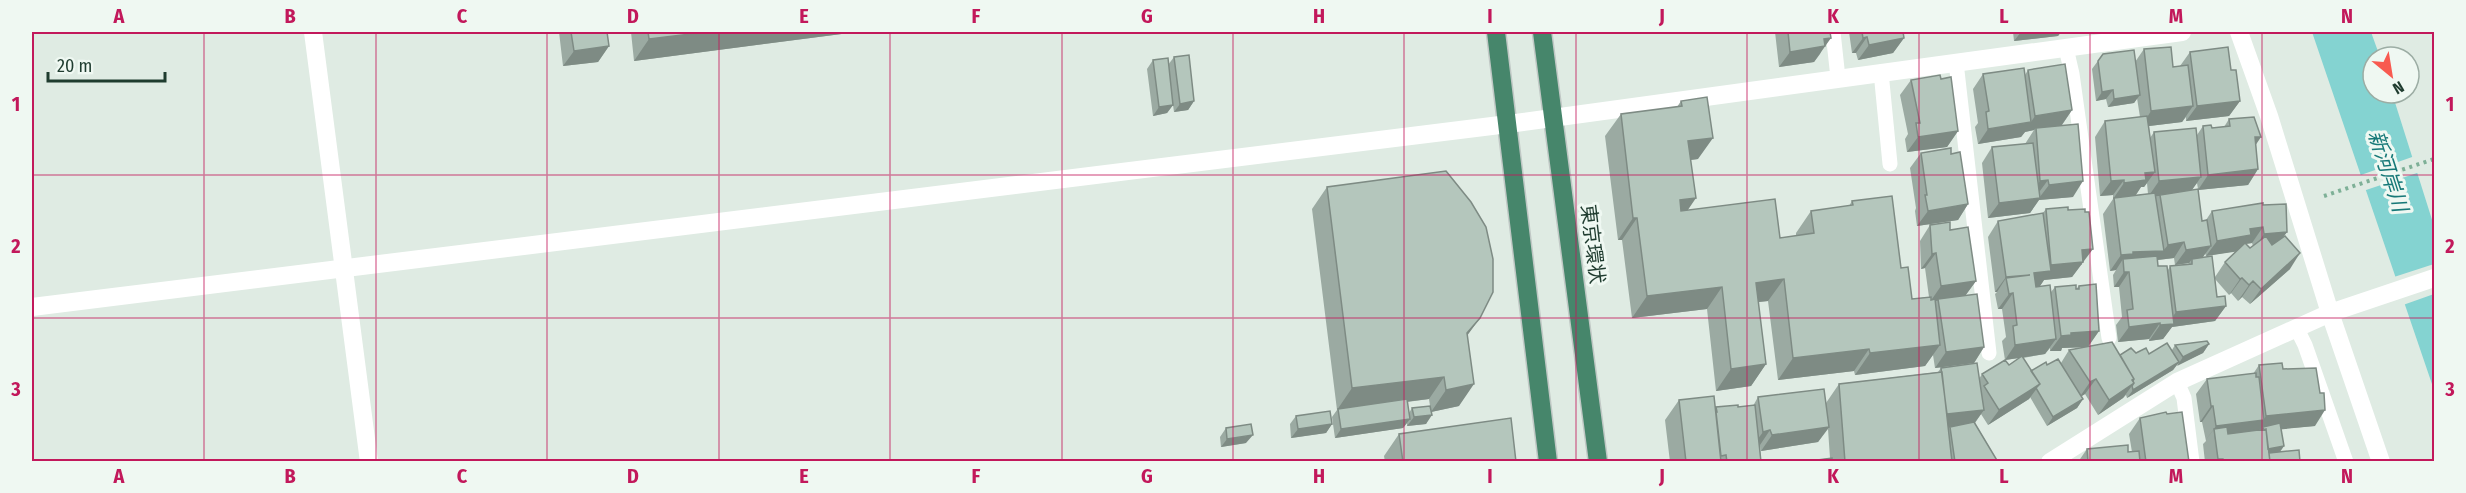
<svg xmlns="http://www.w3.org/2000/svg" width="2466" height="493" viewBox="0 0 2466 493" font-family="'Fira Sans Condensed','Noto Sans JP',sans-serif">
<style>
.water{fill:#84d3d1}
.pier{fill:#dfebe3}
.lines{fill:none;stroke-linecap:round;stroke-linejoin:round}
.trunk-casing{stroke:#c0c8c5;stroke-width:21}
.path{stroke:#7eb097;stroke-width:4;stroke-dasharray:3 4.5;stroke-linecap:butt}
.service{stroke:#fff;stroke-width:15}
.minor{stroke:#fff;stroke-width:18}
.tertiary{stroke:#fff;stroke-width:18}
.trunk{stroke:#46866b;stroke-width:18}
.wall{fill:#9baaa2;fill-rule:evenodd}
.shaded-wall{fill:#7e8b84}
.building{fill:#b4c6bc;stroke:#7e8b84;stroke-width:1.5}
.grid{fill:none;stroke:#c2185b;stroke-width:1.5;stroke-opacity:0.55}
.labels{text-anchor:middle;dominant-baseline:central;stroke-width:6;stroke-linejoin:round;paint-order:stroke}
.street-label{font-size:20px;fill:#1f3c2f;stroke:#eff8f2}
.water-label{font-size:21px;font-style:italic;fill:#177978;stroke:#eff8f2}
.neatline{fill:none;stroke:#c2185b;stroke-width:2}
.grid-label{font-size:20px;text-anchor:middle;font-weight:bold;fill:#c2185b}
</style>
<rect width="100%" height="100%" fill="#dfebe3"/>
<path class="water" d="M2312,32H2371L2380,57H2373V93H2392L2434,226V390Z"/>
<path class="pier" d="M2415,156L2420,172L2363,191L2358,176Z
M2434,264V294L2403,305L2394,277Z"/>
<g class="lines">
<g class="trunk-casing">
<path id="trunk" d="M1496,32L1548,462
M1542,32L1598,462"/>
</g>
<path class="path" d="M2324,196L2434,159"/>
<path class="service" d="M1833,32L1838,78
M2066,48L2072,74L2109,338
M1956,62L1989,353
M1881,72L1890,164
M2297,329L2305,345L2346,462
M2177,382L2184,398L2192,462"/>
<path class="minor" d="M313,32L369,462
M2239,32L2269,116L2330,313L2381,462
M1508,124L2182,32
M2050,462L2177,382L2330,313L2434,278"/>
<path class="tertiary" d="M32,307L1508,124"/>
<use href="#trunk" class="trunk"/>
</g>
<path class="wall" d="M559,32H607L609,46L598,62L563,66Z
M631,32H857L634,61Z
M1775,32H1830L1820,54L1814,62L1779,67Z
M1849,32H1903L1904,38L1893,53L1858,60L1856,53H1852Z
M2013,32H2061L2058,36L2014,41Z
M2144,49L2173,67L2180,66L2190,52L2231,70L2240,101L2229,116L2186,121V117L2182,122L2149,126L2150,138L2154,132L2197,135L2203,126L2212,128L2224,127L2229,119L2256,145L2258,169L2248,185L2198,190L2202,221L2206,220L2212,211L2263,205L2287,232L2283,237L2290,269L2250,304L2242,297L2238,301L2231,293L2229,295L2215,279L2217,297L2226,306L2215,321L2172,327L2163,339L2149,341V339L2118,342L2116,325L2122,317L2119,287H2114L2113,275L2116,270L2110,271L2103,214L2113,199V195L2100,196L2095,137L2105,121L2140,117L2137,98L2134,103L2108,107L2106,99L2096,101L2092,69L2103,54L2135,62ZM2147,183L2148,194L2136,195L2141,187H2144ZM2197,183L2198,189L2191,190ZM2252,243L2253,246L2250,248L2246,244ZM2236,251L2225,262L2215,277L2203,257L2205,253L2206,256ZM2174,258L2175,265L2189,263L2188,264L2170,266L2168,270L2158,266V260Z
M1174,57L1194,101L1188,110L1174,112L1173,105L1167,113L1153,116L1147,69L1153,60L1168,65Z
M2028,70L2072,110L2062,125L2073,197L2039,200L2030,213L1988,218L1982,163L1992,147L2025,144L2034,130L2025,132L2021,137L1978,144L1975,127L1978,123L1973,89L1983,74L2025,75Z
M1911,80L1958,131L1947,147L1907,152L1905,139L1908,134L1900,95Z
M1681,101L1698,159L1691,160L1688,210L1780,238L1796,236V233L1811,211L1849,206L1852,201L1901,268L1912,299L1929,297L1925,268L1921,269L1920,241L1930,225L1950,230L1976,281L1965,296L1984,347L1974,363L1935,368L1933,355L1925,366L1855,375L1854,371L1778,380L1768,301L1758,302L1766,364L1751,386L1716,391L1707,309L1632,318L1622,240H1618L1605,136L1621,114L1677,107Z
M1921,153L1951,154L1968,204L1958,220L1917,226L1915,211L1916,208L1910,168Z
M1327,187L1467,336L1459,406L1431,412L1426,424L1407,426V423L1403,428L1335,438L1332,417L1337,410L1312,209ZM1429,399L1430,406L1412,408L1409,413L1407,402Z
M2046,209L2068,210L2082,265H2081L2072,277L2044,280L2040,286L2051,292L2055,287L2076,289L2079,286L2099,331L2088,346L2120,355L2136,353L2149,354L2172,350L2175,345L2209,344L2203,353L2177,365L2173,370L2127,398L2126,395L2123,398L2098,415L2085,394L2081,396L2083,399L2077,408L2047,426L2030,397L2029,399L1988,425L1981,414L1975,423L1998,462H1802L1830,458L1828,429L1818,442L1761,451L1760,446L1761,462H1670L1665,420L1679,400L1715,409L1716,407H1738L1753,406L1758,397L1826,403L1839,384L1938,372L1941,368L1979,379L1982,374L2005,360L2002,341L2006,337L2002,309H1998L1995,294L1997,292H1995L1988,237L1998,221L2042,214ZM2088,347L2069,350L2061,363L2031,371L2023,358L2045,354L2050,348V351H2061L2062,348ZM2019,358L2009,365L2005,360Z
M2259,365L2283,369L2315,426L2281,429L2284,446L2280,452L2300,462H2205L2203,444L2206,441L2202,422H2200L2196,394L2207,379L2253,374Z
M1296,416L1332,424L1326,433L1291,438L1290,424Z
M2140,418L2189,462H2078L2087,449L2128,452H2132L2129,434Z
M1226,428L1246,443L1221,447L1220,437Z
M1399,434L1516,462H1385L1384,456Z"/>
<path class="shaded-wall" d="M707,32H857L634,61L649,39Z
M2021,32H2061L2058,36L2014,41Z
M1867,37L1856,53H1852L1863,38Z
M1831,38L1814,62L1779,67L1790,52L1824,39Z
M1904,38L1893,53L1858,60L1869,45Z
M609,46L598,62L563,66L574,51Z
M2113,90L2106,99L2096,101L2102,92Z
M2140,95L2134,103L2108,107L2114,99Z
M1194,101L1188,110L1174,112L1180,104Z
M2240,101L2229,116L2186,121L2197,106Z
M1173,105L1167,113L1153,116L1159,107Z
M2193,106L2182,122L2141,127L2151,111Z
M2072,110L2061,126L2036,128L2034,130L2025,132L2021,137L1978,144L1988,129L2031,122L2035,116Z
M1958,131L1947,147L1907,152L1918,137Z
M2255,137H2261L2251,152Z
M1713,138L1698,159L1673,162L1688,141Z
M2258,169L2248,185L2198,190L2208,175Z
M2155,172L2144,187H2141L2135,196L2113,199L2124,183L2145,173Z
M2201,177L2190,193L2148,197L2159,181Z
M2048,180L2037,195L2029,196L2040,181Z
M2124,180L2113,195L2100,196L2111,181Z
M2083,181L2073,197L2039,200L2030,213L1988,218L1999,203L2039,198L2049,185Z
M1696,198L1681,220L1680,200Z
M1968,204L1958,220L1917,226L1928,211Z
M1633,218H1637L1622,240H1618Z
M2263,227L2252,243L2245,244L2240,251L2206,256L2217,241L2250,229Z
M2287,232L2276,247L2253,250L2264,234Z
M2184,242L2174,258L2157,260L2123,259L2116,270L2110,271L2121,255L2133,252L2163,251L2168,245Z
M2211,246L2200,261L2192,259L2189,263L2175,265L2186,250Z
M2093,249L2072,277L2044,280L2040,286L2023,288L2034,273L2047,271L2051,265L2082,250Z
M1936,253L1925,268L1921,269L1932,254Z
M2300,253L2290,269L2250,304L2261,289Z
M2124,272H2129L2119,287H2114Z
M2030,275L2006,278L1997,292H1995L2006,277Z
M2242,278L2231,293L2229,295L2240,279Z
M1784,279L1768,301L1740,304L1756,283Z
M1976,281L1965,296L1930,302L1941,286Z
M2253,281L2242,297L2238,301L2249,285Z
M1722,287L1707,309L1632,318L1647,296Z
M2013,293L2002,309H1998L2009,294Z
M2226,306L2215,321L2172,327L2163,339L2149,341L2160,325H2167L2176,312Z
M1480,318L1464,340L1467,333Z
M2160,323L2149,339L2118,342L2129,327Z
M2099,331L2088,347L2062,348L2061,351H2050L2061,336L2071,333Z
M2056,339L2045,354L2005,360L2015,345Z
M2209,344L2203,353L2177,366L2183,357Z
M1940,345L1925,366L1855,375L1870,353Z
M1984,347L1974,363L1935,368L1946,352Z
M1869,349L1854,371L1778,380L1793,358Z
M2179,362L2173,370L2127,398L2133,390Z
M1766,364L1751,386L1716,391L1731,369Z
M1444,377L1429,399L1338,410V409L1337,410L1352,388Z
M2096,379L2085,394L2079,398L2090,382Z
M2134,383L2123,398L2098,415L2109,400Z
M1474,384L1459,406L1431,412L1446,390Z
M2040,384L2029,399L1988,425L1999,410Z
M2083,399L2077,408L2047,426L2053,417Z
M2211,406H2213L2202,422H2200Z
M1984,410L1973,425L1950,427L1949,428L1936,430L1947,414Z
M2325,410L2315,426L2264,431L2263,427L2260,431H2256L2266,416Z
M1432,415L1426,424L1407,426L1414,417Z
M1410,419L1403,428L1335,438L1341,429Z
M2264,420L2253,435L2215,440L2214,429L2205,441L2216,426Z
M1332,424L1326,433L1291,438L1298,429Z
M1829,427L1818,442L1761,451L1772,435Z
M1770,430L1760,445L1752,447L1763,432Z
M1253,435L1246,443L1221,447L1227,439Z
M2284,446L2278,454L2267,457V449Z"/>
<path class="building" d="M571,32H607L609,46L574,51Z
M648,32H707L649,39Z
M1788,32H1830L1831,38L1824,39L1825,46L1790,52Z
M1862,32H1903L1904,38L1869,45L1867,37L1863,38Z
M2171,47L2173,67L2188,65L2193,106L2151,111L2144,49Z
M2228,47L2231,70H2236L2240,101L2197,106L2190,52Z
M2134,50L2140,95L2114,99L2113,90L2102,92L2098,61L2103,54Z
M1189,55L1194,101L1180,104L1174,57Z
M1168,58L1173,105L1159,107L1153,60Z
M2065,64L2072,110L2035,116L2028,70Z
M2024,68L2031,122L1988,129L1986,112L1989,111L1983,74Z
M1940,75L1941,79L1951,77L1958,131L1918,137L1916,123H1920L1911,80Z
M1707,97L1713,138L1688,141L1696,198L1680,200L1681,211L1775,199L1780,238L1814,233L1811,211L1853,205L1852,201L1892,196L1901,268L1908,267L1912,299L1931,297V300L1935,299L1940,345L1870,353L1869,349L1793,358L1784,279L1756,283L1766,364L1731,369L1722,287L1647,296L1637,218H1633L1621,114L1682,106L1681,101Z
M2147,116L2155,172L2145,173L2146,180L2124,183V180L2111,181L2105,121Z
M2254,117L2261,137H2255L2258,169L2208,175L2203,126L2211,125L2212,128L2230,126L2229,119Z
M2078,124L2083,181L2049,185L2048,180L2040,181L2036,128Z
M2196,128L2201,177L2159,181L2154,132Z
M2033,143L2040,198L1999,203L1992,147Z
M1951,148V154L1960,152L1968,204L1928,211L1925,195H1927L1921,153Z
M1446,171L1471,202L1486,227L1493,259V292L1480,318L1467,333L1474,384L1446,390L1444,377L1352,388L1327,187Z
M2198,189L2202,221L2207,220L2211,246L2186,250L2184,242L2168,245L2160,195Z
M2155,193L2164,251L2133,252V254L2121,255L2114,198Z
M2263,203V205L2286,204L2287,232L2264,234L2263,227L2250,229L2251,235L2217,241L2212,211Z
M2068,207V210L2085,209V212H2089L2093,249L2082,250L2083,262L2051,265L2046,209Z
M2043,213L2051,271L2034,273L2036,287L2050,285L2056,339L2015,345L2013,326L2017,325L2013,293L2009,294L2006,278L2030,275L2006,277L1998,221Z
M1950,222V230L1968,227L1976,281L1941,286L1936,253L1932,254L1930,225Z
M2266,236L2272,245L2285,236L2300,253L2261,289L2253,281L2249,285L2242,278L2240,279L2225,262L2245,243L2250,248Z
M2157,256L2158,266H2167L2174,324L2160,325V323L2129,327L2127,310L2133,309L2129,272H2124L2123,259Z
M2212,256L2217,297L2225,296L2226,306L2176,312L2170,266L2192,264V259Z
M2096,284L2099,331L2071,333V335L2061,336L2055,287L2076,285V289H2079V286Z
M1977,294L1984,347L1946,352L1938,299Z
M2207,341L2209,344L2183,357L2175,345Z
M2112,342L2134,379L2132,380L2134,383L2109,400L2096,379L2090,382L2069,350Z
M2167,343L2179,362L2133,390L2132,386L2134,383L2133,381L2134,379L2120,355L2131,348L2136,353L2146,348L2149,354Z
M2022,356L2040,384L1999,410L1984,386L1988,383L1982,374L2005,360L2009,365Z
M2058,359L2083,399L2053,417L2036,388L2040,384L2031,371L2046,362L2047,365Z
M1977,363L1984,410L1947,414L1941,368Z
M2282,363L2283,369L2316,368L2320,393H2324L2325,410L2266,416L2259,365Z
M1942,372L1952,462H1845L1839,384Z
M2256,373V377H2259L2264,420L2216,426L2213,406H2211L2207,379Z
M1824,389L1829,427L1772,435L1770,430L1763,432L1758,397Z
M1714,396L1721,462H1686L1679,400Z
M1407,399L1410,419L1341,429L1338,409Z
M1738,405V407L1755,405L1761,462H1727L1726,455L1721,456L1716,412H1717L1716,407Z
M1430,406L1432,415L1414,417L1412,408Z
M1330,411L1332,424L1298,429L1296,416Z
M2166,412L2167,414L2182,412L2189,462H2146L2140,418Z
M1511,418L1516,462H1403L1399,434Z
M1974,422L1998,462H1955L1950,427Z
M2280,423L2284,446L2268,449L2266,429L2263,430V427Z
M1251,424L1253,435L1227,439L1226,428Z
M2227,427L2228,434L2266,429L2270,462H2224L2223,459H2218L2214,429Z
M2128,445V452L2139,451L2140,462H2088L2087,449Z
M2299,450L2300,462H2270L2269,453Z
M1832,458V462H1802Z"/>
<path class="grid" d="M204,32V462M376,32V462M547,32V462M719,32V462M890,32V462M1062,32V462M1233,32V462M1404,32V462M1576,32V462M1747,32V462M1919,32V462M2090,32V462M2262,32V462M32,175H2434M32,318H2434"/>
<g class="labels">
<g class="street-label">
<text transform="translate(1593 244) rotate(83)">東京環状</text>
</g>
<g class="water-label">
<text transform="translate(2388 171) rotate(72)">新河岸川</text>
</g>
</g>
<rect width="2466" height="493" fill="none" stroke="#eff8f2" stroke-width="66"/>
<g transform="translate(2391 75) rotate(150)"><circle r="28" fill="#eff8f2" stroke="#9cada4" stroke-width="1.5"/>
<path d="M0-4.5L10 22L0 15L-10 22Z" fill="#f85a50"/>
<text y="-9" font-size="16" font-weight="bold" text-anchor="middle" fill="#1f3c2f">N</text>
</g>
<path d="M48 72v9h117v-9" fill="none" stroke="#1f3c2f" stroke-width="3"/>
<text x="57" y="72" font-size="18" fill="#1f3c2f" stroke="#eff8f2" stroke-width="4.5" paint-order="stroke">20 m</text>
<rect x="33" y="33" width="2400" height="427" class="neatline"/>
<g class="grid-label">
<text x="119" y="23">A</text>
<text x="290" y="23">B</text>
<text x="462" y="23">C</text>
<text x="633" y="23">D</text>
<text x="804" y="23">E</text>
<text x="976" y="23">F</text>
<text x="1147" y="23">G</text>
<text x="1319" y="23">H</text>
<text x="1490" y="23">I</text>
<text x="1662" y="23">J</text>
<text x="1833" y="23">K</text>
<text x="2004" y="23">L</text>
<text x="2176" y="23">M</text>
<text x="2347" y="23">N</text>
<text x="16" y="111">1</text>
<text x="2450" y="111">1</text>
<text x="16" y="253">2</text>
<text x="2450" y="253">2</text>
<text x="16" y="396">3</text>
<text x="2450" y="396">3</text>
<text x="119" y="483">A</text>
<text x="290" y="483">B</text>
<text x="462" y="483">C</text>
<text x="633" y="483">D</text>
<text x="804" y="483">E</text>
<text x="976" y="483">F</text>
<text x="1147" y="483">G</text>
<text x="1319" y="483">H</text>
<text x="1490" y="483">I</text>
<text x="1662" y="483">J</text>
<text x="1833" y="483">K</text>
<text x="2004" y="483">L</text>
<text x="2176" y="483">M</text>
<text x="2347" y="483">N</text>
</g>
</svg>
